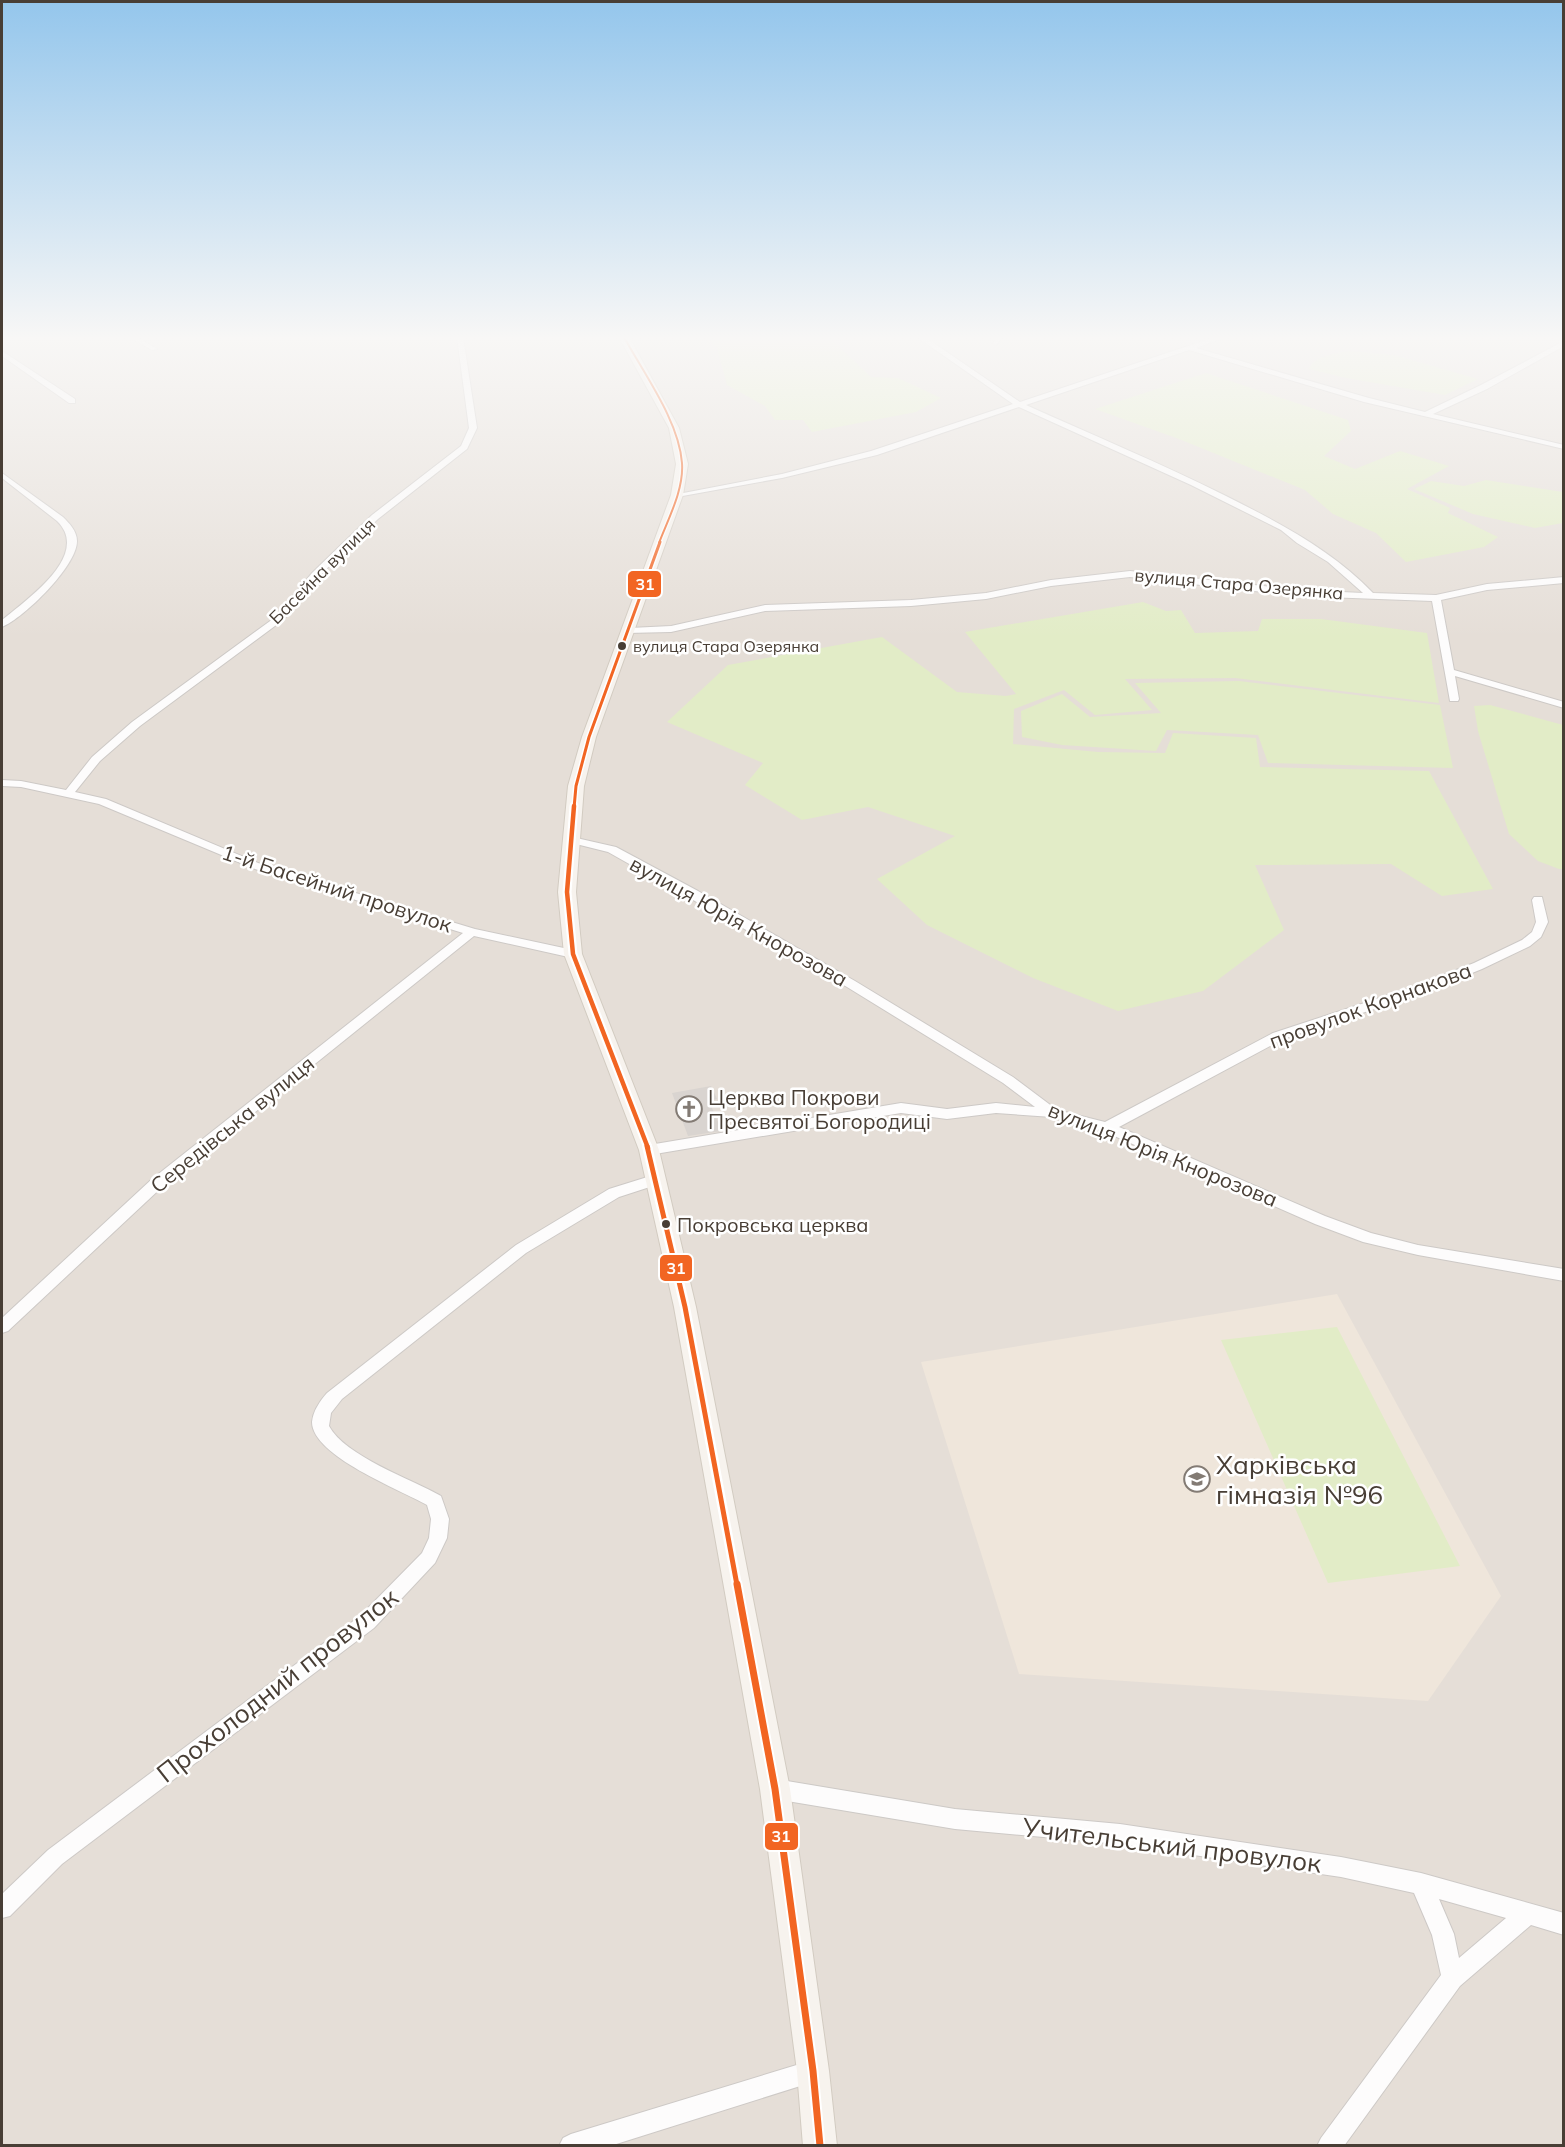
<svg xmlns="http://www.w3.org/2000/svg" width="1565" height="2147" viewBox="0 0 1565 2147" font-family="Mulish,sans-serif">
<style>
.residential{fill:#e5ded7}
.education{fill:#efe6db}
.green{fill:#e2ecc7}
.building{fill:#d9d4d0}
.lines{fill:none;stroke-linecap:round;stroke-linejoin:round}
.minor-casing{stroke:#cdc9c6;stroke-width:2}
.secondary-casing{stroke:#d2cbc1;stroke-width:2}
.minor{fill:#fdfcfc;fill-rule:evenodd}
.secondary{fill:#f7f3ee;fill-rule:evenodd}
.bus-1-far4-casing{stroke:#fff;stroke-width:4.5}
.bus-1-far3-casing{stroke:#fff;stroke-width:6}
.bus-1-far2-casing{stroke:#fff;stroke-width:9}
.bus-1-far1-casing{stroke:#fff;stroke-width:10}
.bus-1-casing{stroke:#fff;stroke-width:11}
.bus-1-far4{stroke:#f26522;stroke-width:2}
.bus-1-far3{stroke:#f26522;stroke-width:3}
.bus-1-far2{stroke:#f26522;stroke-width:4.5}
.bus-1-far1{stroke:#f26522;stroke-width:5}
.bus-1{stroke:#f26522;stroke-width:7}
.bus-dot{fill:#483e35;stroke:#fff;stroke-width:2}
.labels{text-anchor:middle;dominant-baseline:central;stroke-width:5;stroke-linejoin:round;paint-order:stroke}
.far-bus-label{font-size:16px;fill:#483e35;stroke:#fff;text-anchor:start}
.far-street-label{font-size:18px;fill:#483e35;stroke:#fff}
.bus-label{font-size:20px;fill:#483e35;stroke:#fff;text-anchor:start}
.street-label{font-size:21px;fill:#483e35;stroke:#fff}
.poi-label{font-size:21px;fill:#483e35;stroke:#fff;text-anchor:start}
.near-poi-label{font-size:26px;fill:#483e35;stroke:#fff;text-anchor:start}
.near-street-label{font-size:26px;fill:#483e35;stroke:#fff}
.line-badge{stroke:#fff;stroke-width:2}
.badge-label{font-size:16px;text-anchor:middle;font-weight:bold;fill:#fff}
</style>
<rect width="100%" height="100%" fill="#f0edea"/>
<path class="residential" d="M2,337H1563V2145L2,2146Z"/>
<path class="education" d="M1337,1294L1501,1596L1428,1701L1019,1674L921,1362Z"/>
<path class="green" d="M707,337H829L871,377L898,378L941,398L916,412L812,432L803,420H775L765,406L727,385L717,348Z
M1349,351L1394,355L1478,379L1445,395L1346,378L1309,369C1314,356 1336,353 1349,351Z
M1206,373L1348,420L1351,431L1324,456L1355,469L1400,451L1449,466L1407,489L1450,508L1448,513L1498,537L1484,547L1406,562L1376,533L1333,514L1305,490L1179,439L1095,409Z
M1486,480L1563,492V523L1535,528L1473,514L1414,489L1431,481L1464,486Z
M1143,602L1166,611L1181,610L1195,633L1258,631L1262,619H1321L1427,633L1439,703L1235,678L1125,679L1152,710L1095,715L1064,690L1014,709L1013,744L1098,752L1165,753L1173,733L1256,738L1260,767L1429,771L1493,889L1442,896L1391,864L1255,865L1284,930L1203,991L1118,1011L1033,978L927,925L877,879L955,836L868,807L802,820L745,785L763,763L667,722L728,665L882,637L957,692L1006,696L1016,694L965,632Z
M1239,681L1440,705L1453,768L1268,763L1258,735L1167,730L1156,751L1062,745L1022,737L1021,711L1062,694L1090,717L1161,713L1135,683Z
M1490,705L1563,725V869H1559L1538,861L1509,834L1478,731L1474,706Z
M1337,1327L1460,1566L1328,1583L1221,1340Z"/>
<path class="building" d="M711,1086L717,1099L709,1101L722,1131L688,1136L672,1093Z"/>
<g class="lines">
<g class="minor-casing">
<path id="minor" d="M129,337H137L157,349L152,350Z
M457,337H463L477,428L467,449L378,519L318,577L283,620L140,726L100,761L75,792L106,799L263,865L475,929L573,950L579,954L573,958L474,936L162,1187L8,1331L2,1333V1318L152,1179L463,933L255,869L99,804L21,787L2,786V780L21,781L66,790L92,757L132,722L277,616L312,573L372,515L461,446L469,428Z
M917,337H925L1020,402L1215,337H1225L1196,348L1369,398L1425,412L1481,385L1564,341V346L1487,389L1433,414L1564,445V449L1364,402L1189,350L1026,405C1093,435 1160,463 1226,496C1278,522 1332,550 1373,593L1436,595L1487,584L1564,577V583L1487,590L1441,600L1454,670L1564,702V708L1455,676L1459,699L1458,701H1450L1432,601L1299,596L1130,577L1051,586L986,599L911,606L765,611L671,632L627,633V629L630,628L671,626L765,605L911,600L986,593L1051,580L1130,571L1299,590L1363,593L1328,562L1297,543L1281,530L1191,485L1019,407L877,455L782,478L677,497L673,495L782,474L871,451L1013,404Z
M997,337H1003L996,345L993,343Z
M2,351L75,399V403H69L2,356Z
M2,473L63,517C69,523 77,531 77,541C77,566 24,618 2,627V620C26,600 92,555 57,521L2,478Z
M572,837L616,847L698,891L855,981L1013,1077L1057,1110L1105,1122L1273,1033L1410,988L1474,963L1522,940L1532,932L1536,922L1532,900L1534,897H1542L1548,922L1541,937L1530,946L1482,969L1420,994L1283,1039L1119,1127L1325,1216L1371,1233L1418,1245L1564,1269V1281L1418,1255L1363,1242L1315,1224L1103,1131L1052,1117L996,1113L947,1119L901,1113L649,1155L644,1153L642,1150L644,1147L649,1145L901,1103L947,1109L996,1103L1035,1107L1003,1083L847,987L608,852L568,842L566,840Z
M657,1174L662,1175L664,1179L662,1183L619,1197L526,1253L342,1399L331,1413L329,1426C345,1456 411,1479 441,1496L449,1519L447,1538L435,1563L374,1628L62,1864L10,1916L2,1918V1894L48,1850L360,1616L422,1553L429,1538L431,1519L427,1505C401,1490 312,1456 312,1422C313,1411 320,1401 327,1393L516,1245L609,1189Z
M775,1779L955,1809L1120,1824L1341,1857L1421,1873L1564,1913V1935L1531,1925L1460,1986L1344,2146H1317L1321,2138L1441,1975L1432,1935L1414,1893L1341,1877L1120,1844L955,1829L775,1799L768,1796L765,1789L768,1782ZM1439,1899L1506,1918L1459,1958L1454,1934Z
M813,2060L821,2063L824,2071L821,2079L813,2082L610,2146H559L563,2138L571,2134Z"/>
</g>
<g class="secondary-casing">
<path id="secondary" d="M619,337H629L679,428L688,464L683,495L596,737L584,786L576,892L582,954L659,1150L696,1307L790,1789L829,2071L837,2146H803L797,2071L760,1789L674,1307L639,1150L564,954L558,892L568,786L582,737L671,495L676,464L669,428Z"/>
</g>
<use href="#minor" class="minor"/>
<use href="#secondary" class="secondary"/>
<g class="bus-1-far4-casing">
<path id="bus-1-far4" d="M624,337C644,374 679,421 682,463C684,490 668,519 659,543"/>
</g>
<g class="bus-1-far3-casing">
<path id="bus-1-far3" d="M574,808L576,786L589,737L660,542"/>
</g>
<g class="bus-1-far2-casing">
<path id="bus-1-far2" d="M574,806L567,892L573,954L648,1148"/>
</g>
<g class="bus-1-far1-casing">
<path id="bus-1-far1" d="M647,1146L685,1307L737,1585"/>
</g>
<g class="bus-1-casing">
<path id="bus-1" d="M737,1584L775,1789L813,2071L820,2146"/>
</g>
<use href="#bus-1-far4" class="bus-1-far4"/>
<use href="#bus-1-far3" class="bus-1-far3"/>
<use href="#bus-1-far2" class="bus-1-far2"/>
<use href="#bus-1-far1" class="bus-1-far1"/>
<use href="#bus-1" class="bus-1"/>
</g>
<linearGradient id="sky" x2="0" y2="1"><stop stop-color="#94c6ec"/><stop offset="0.53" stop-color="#f8f7f6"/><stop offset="1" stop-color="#f8f7f6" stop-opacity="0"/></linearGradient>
<rect width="1565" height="638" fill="url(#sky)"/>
<defs>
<g id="church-ring" transform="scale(1.35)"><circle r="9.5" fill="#fff" stroke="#837b74" stroke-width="1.5"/><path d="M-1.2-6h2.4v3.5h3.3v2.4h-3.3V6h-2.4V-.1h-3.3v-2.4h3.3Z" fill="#837b74"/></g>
<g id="school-ring" transform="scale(1.35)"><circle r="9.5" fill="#fff" stroke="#837b74" stroke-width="1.5"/><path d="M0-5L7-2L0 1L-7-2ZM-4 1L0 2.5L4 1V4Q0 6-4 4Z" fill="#837b74"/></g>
</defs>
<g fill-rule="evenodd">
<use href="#church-ring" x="689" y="1109"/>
<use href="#school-ring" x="1197" y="1479"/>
</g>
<g class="bus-dot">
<circle cx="622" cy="646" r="5"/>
<circle cx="666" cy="1224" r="5"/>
</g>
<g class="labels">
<g class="far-bus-label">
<text x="633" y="646">вулиця Стара Озерянка</text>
</g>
<g class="far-street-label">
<text transform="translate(322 571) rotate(-45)">Басейна вулиця</text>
<text transform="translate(1239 584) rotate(5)">вулиця Стара Озерянка</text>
</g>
<g class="bus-label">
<text x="677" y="1224">Покровська церква</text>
</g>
<g class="street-label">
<text transform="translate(337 888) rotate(18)">1-й Басейний провулок</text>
<text transform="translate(739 921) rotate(29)">вулиця Юрія Кнорозова</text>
<text transform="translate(1370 1005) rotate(-20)">провулок Корнакова</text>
<text transform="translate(232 1124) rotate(-39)">Середівська вулиця</text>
<text transform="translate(1163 1154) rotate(22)">вулиця Юрія Кнорозова</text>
</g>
<g class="poi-label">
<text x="708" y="1097">Церква Покрови<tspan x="708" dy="24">Пресвятої Богородиці</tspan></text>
</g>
<g class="near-poi-label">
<text x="1216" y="1464">Харківська<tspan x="1216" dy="30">гімназія №96</tspan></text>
</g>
<g class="near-street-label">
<text transform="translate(277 1685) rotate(-38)">Прохолодний провулок</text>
<text transform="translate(1172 1845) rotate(7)">Учительський провулок</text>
</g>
</g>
<g class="line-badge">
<rect x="627" y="570" width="35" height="28" rx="6" fill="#f26522"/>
<rect x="659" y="1254" width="34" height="28" rx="6" fill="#f26522"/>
<rect x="764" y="1822" width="35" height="29" rx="6" fill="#f26522"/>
</g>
<g class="badge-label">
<text x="645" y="590">31</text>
<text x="676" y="1274">31</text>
<text x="781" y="1842">31</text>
</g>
<rect width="1565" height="2147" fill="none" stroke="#483e35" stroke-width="6"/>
</svg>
